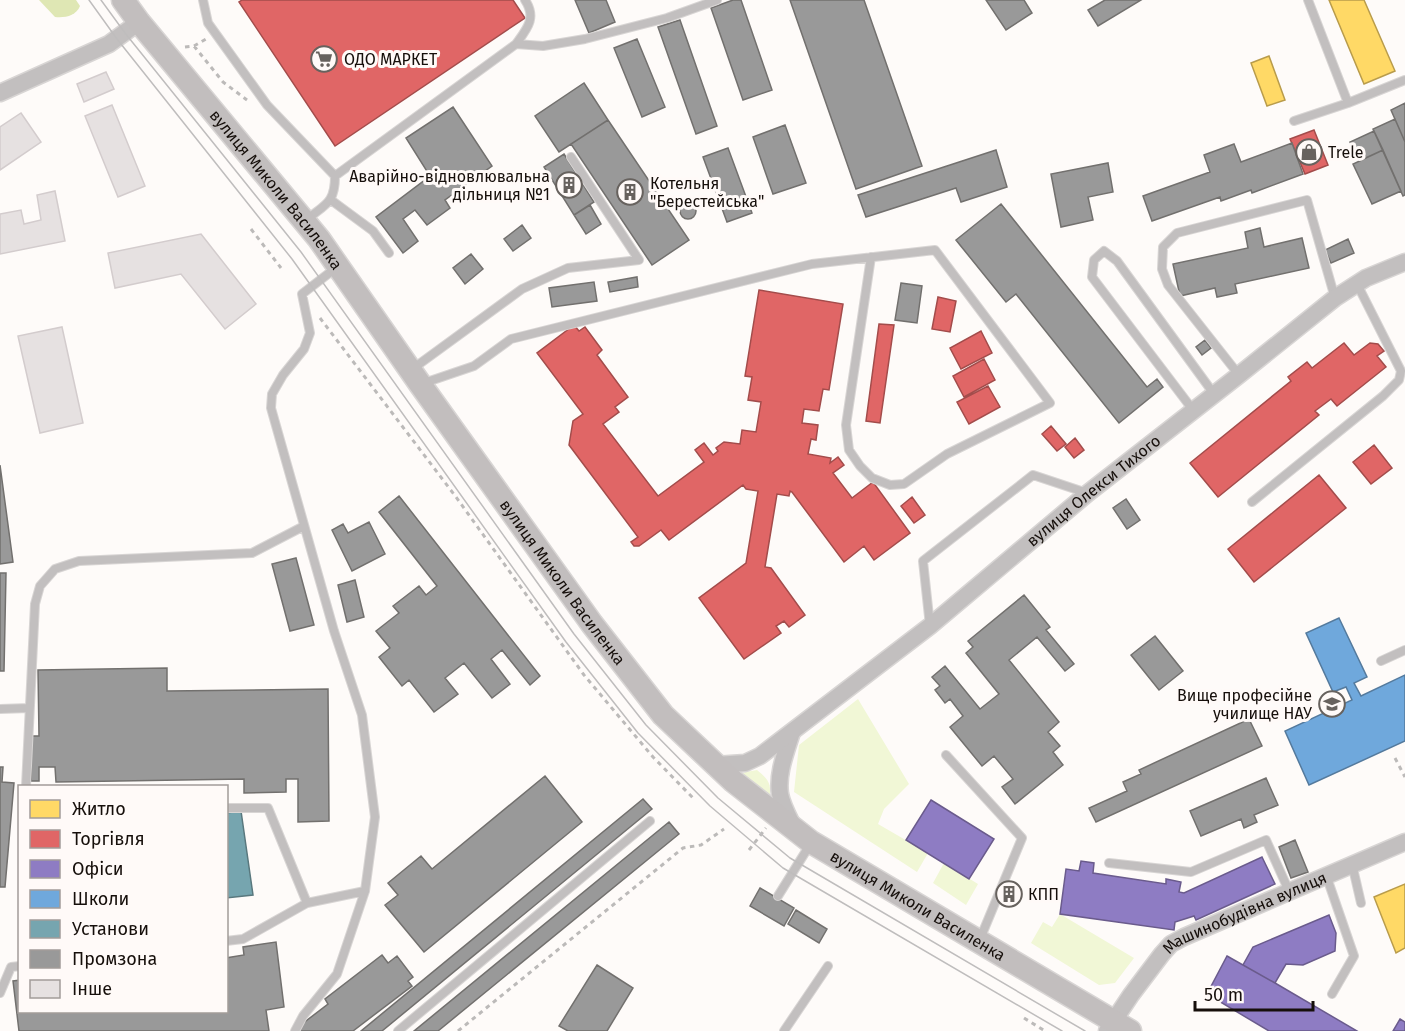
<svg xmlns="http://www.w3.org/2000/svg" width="1405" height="1031" viewBox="0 0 1405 1031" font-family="'Fira Sans',sans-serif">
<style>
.green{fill:#f1f7d6}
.forest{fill:#dfe7b4}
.homes{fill:#ffd966;stroke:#b99c4b;stroke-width:1.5}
.shops{fill:#e06666;stroke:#a34c4b;stroke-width:1.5}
.offices{fill:#8e7cc3;stroke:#6a5b8c;stroke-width:1.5}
.schools{fill:#6fa8dc;stroke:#547a9d;stroke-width:1.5}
.public{fill:#76a5af;stroke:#59787e;stroke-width:1.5}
.industry{fill:#999;stroke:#72706e;stroke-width:1.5}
.building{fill:#e6e1e1;stroke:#d3cccd;stroke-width:1.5}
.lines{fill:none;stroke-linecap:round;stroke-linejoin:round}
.service-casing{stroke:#d8d5d4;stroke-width:10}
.minor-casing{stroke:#d8d5d4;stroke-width:19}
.secondary-casing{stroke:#d8d5d4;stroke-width:25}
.path{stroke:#bcbab9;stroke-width:3;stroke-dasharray:4.5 4.5;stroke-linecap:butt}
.service{stroke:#c2bfbf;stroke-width:8}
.minor{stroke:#c2bfbf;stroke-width:16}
.secondary{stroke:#c2bebe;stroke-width:22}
.tram{stroke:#bfbdbd;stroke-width:1.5}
.labels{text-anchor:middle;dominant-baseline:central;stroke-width:6;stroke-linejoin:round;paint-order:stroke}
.poi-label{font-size:16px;fill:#160f0b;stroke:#fffaf8;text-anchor:start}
.street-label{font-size:16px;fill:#160f0b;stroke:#fffaf8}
</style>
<rect width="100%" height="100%" fill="#fefbf9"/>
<path class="green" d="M858,699L909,784L884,809L878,824L928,853L917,872L794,792L799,745Z
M757,770C769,780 772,784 769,800L738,775L746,772Z
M944,863L978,884L966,905L933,883Z
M1060,914L1134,958L1115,983L1099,985L1031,943L1043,922L1052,927Z"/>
<path class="forest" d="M39,0H76L80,6C76,16 65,18 55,17Z"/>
<path class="homes" d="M1329,0H1364L1395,71L1364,84Z
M1269,56L1285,100L1267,106L1251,63Z
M1405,884V948L1396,953L1374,897Z"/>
<path class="shops" d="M242,0H513L525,18L335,146L239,2Z
M1314,130L1328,165L1305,174L1290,139Z
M759,290L843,304L829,390L823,389L819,411L804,409L802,423L818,425L816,440L811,439L808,454L831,458L830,463L838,457L844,465L833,473L852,498L873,482L910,533L874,560L864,546L844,562L792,492L790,491L789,496L777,494L765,567L771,568L805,615L789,627L784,621L776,626L781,633L744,659L699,598L746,563L758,491L746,489L743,485L669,540L661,530L639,546H634L631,542L638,537L569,445L573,421L583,414L537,353L574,325L579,331L585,327L602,350L597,355L628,397L615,407L619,412L603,424L658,496L704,462L695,450L704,443L713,455L718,451L716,448L724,442L740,444L742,430L756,432L761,402L748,400L752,377L745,376Z
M938,297L956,301L950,332L932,329Z
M879,324L894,325L880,423L866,421Z
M981,331L992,353L961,369L950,348Z
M1344,343L1354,355L1370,343L1378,344L1384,351L1377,356L1386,367L1337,406L1331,399L1315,411L1319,415L1218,497L1190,463L1291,381L1288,377L1307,362L1312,368Z
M984,359L995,380L964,397L953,376Z
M988,386L1000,407L969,424L957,402Z
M1051,426L1066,444L1057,451L1042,434Z
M1075,438L1084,450L1074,458L1065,447Z
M1374,445L1392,468L1371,484L1353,462Z
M1319,475L1346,508L1254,582L1228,549Z
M912,497L925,515L914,523L901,506Z"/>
<path class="offices" d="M931,800L994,839L969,879L906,840Z
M1262,857L1275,884L1196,920L1194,916L1175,922L1174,930L1060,914L1066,869L1079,871L1081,861L1094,863L1093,873L1166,884V879L1181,882L1179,892L1184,893Z
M1329,915L1336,933L1335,951L1303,965L1286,964L1275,983L1243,965L1253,947Z
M1227,956L1275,983L1357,1031H1269L1207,994Z
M1400,1019L1405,1022V1031H1393Z"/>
<path class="schools" d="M1339,618L1367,677L1354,683L1361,696L1405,675V741L1309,785L1285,731L1352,700L1346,687L1333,692L1306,633Z"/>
<path class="public" d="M241,811L253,895L226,898V813Z"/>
<path class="industry" d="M575,0H606L615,22L589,33Z
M733,0H741L772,90L743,100L711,8Z
M790,0H864L922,166L856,189Z
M986,0H1024L1032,13L1006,30Z
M1105,0H1141L1098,26L1088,10Z
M680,20L717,126L696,134L658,27Z
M637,39L665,107L642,117L614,48Z
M584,83L608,120L559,152L535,116Z
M1405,103V142L1391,110Z
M453,107L492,166L445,200L450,208L427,225L415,210L403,219L418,241L403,253L376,217L430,176L406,138Z
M1395,119L1405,142V195L1403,196L1373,129Z
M608,120L689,240L652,265L571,144Z
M785,125L806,183L773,194L753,137Z
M1374,131L1383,150L1359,161L1350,142Z
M1292,143L1303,174L1252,193L1251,190L1221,201L1220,197L1152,221L1143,196L1210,172L1204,155L1234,144L1241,162Z
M728,148L752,213L727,222L703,157Z
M996,150L1007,187L961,202L956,188L866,217L858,195Z
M1383,150L1401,191L1372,204L1353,164Z
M564,154L594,202L574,215L544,167Z
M1108,163L1113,192L1088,197L1093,220L1061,227L1051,174Z
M680 211a8 8 0 1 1 16 0a8 8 0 1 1-16 0Z
M1001,204L1147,387L1157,379L1163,387L1119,423L1016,294L1006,302L956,240Z
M590,205L601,224L586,234L574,215Z
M522,225L531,238L513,251L504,239Z
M1260,228L1264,247L1302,238L1309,268L1235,284L1237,293L1217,297L1215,288L1180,296L1173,264L1248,248L1245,232Z
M1348,239L1354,253L1331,263L1325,250Z
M471,254L483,269L465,284L453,268Z
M637,277L638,287L610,292L608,282Z
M594,282L597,301L552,307L549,288Z
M901,283L922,286L917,323L895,320Z
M1205,340L1211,348L1202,355L1196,347Z
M0,465L13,562L0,564Z
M399,496L540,676L530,685L502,650L491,659L510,684L492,698L464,663L445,678L458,694L434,712L409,680L402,686L379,657L390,648L376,631L399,613L393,606L419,586L426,595L437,586L379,512Z
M1126,499L1140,520L1127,529L1113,508Z
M369,522L385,554L352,571L332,530L343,524L348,533Z
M296,558L314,625L290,631L272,564Z
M0,573H6L4,671H0Z
M355,580L364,617L347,622L338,585Z
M1024,595L1050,627L1046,630L1074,664L1065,671L1037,637L1009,660L1059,722L1048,732L1060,746L1053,752L1063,765L1015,804L1002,787L1013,779L994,756L982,766L950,727L963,716L950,699L945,703L935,690L940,686L932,677L945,666L980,709L999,694L966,653L973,647L968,641Z
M1155,636L1183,671L1159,690L1131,655Z
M167,668V691L328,689L329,821L298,822V779H286V792L244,793V779L56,782L55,767H39V781H31V736H39L38,670Z
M1249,719L1262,746L1096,822L1089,808L1127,791L1123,782L1141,774L1139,770Z
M0,767H3L2,782L14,783L5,887H0Z
M545,776L582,822L424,952L385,905L398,895L388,883L421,856L432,869Z
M1266,778L1278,805L1254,815L1257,822L1244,828L1241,819L1201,836L1190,811Z
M643,799L652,809L382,1031H361Z
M669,822L679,834L438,1031H414Z
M1295,840L1308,872L1291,878L1279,847Z
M1008,885L1018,892L1011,904L1000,897Z
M760,888L794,908L784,926L750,906Z
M796,910L827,929L819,943L788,924Z
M276,942L284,1007L266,1010L269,1031H19L13,981L20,980V1012H226V958L244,955L243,947Z
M382,955L388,963L397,956L413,977L408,981L412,986L353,1031H300L302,1024L328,1004L325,999Z
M597,965L633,988L607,1031H568L559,1026Z"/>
<path class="building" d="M106,72L114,89L84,102L77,84Z
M112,105L145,186L118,197L85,116Z
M21,113L41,142L0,170V127Z
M55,191L65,241L0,254V214L21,210L24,224L41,220L37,195Z
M201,234L256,304L225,329L181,274L115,288L108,253Z
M62,327L83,423L40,433L18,336Z"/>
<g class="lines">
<g class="service-casing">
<path id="service" d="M203,0L208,23L267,105L335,176C335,204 325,204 305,221
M1308,0L1348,103
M516,44L543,46L585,39L667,18L717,0
M1294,121L1348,103L1405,80
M335,176L516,44C527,29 537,18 525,0
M331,200L373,231L389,253
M411,370L522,289L568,268L639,260L571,157
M1239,375L1168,285L1162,269L1163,247L1177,233L1307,200L1335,298
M421,384L474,366L511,339L812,264L935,250L1050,403L947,454L904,484L890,485L872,478L860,466L849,450L846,425L871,257
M1193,410L1092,277L1094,260L1104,251L1117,261L1214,394
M1252,502L1383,396L1399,380L1401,371L1357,284
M930,626L923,561L1033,475L1087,493
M1381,661L1405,650
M0,709L29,708
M946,755L1022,838L980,939
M26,786L35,604L40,586L55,569L79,561L252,553L304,526
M226,808H268L307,903
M1109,863L1191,872L1266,840L1289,891
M1352,864L1361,903
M1326,875L1354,956L1332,994
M778,896L811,843
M226,941L243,939L307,903L365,891
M0,993L11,967L20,966
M295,1031L303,1016L337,974L365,891L375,817L362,715L334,631L271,408L272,394L283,375L304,349L310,333L302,294L337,267
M398,1031L650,821
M784,1031L828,966"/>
</g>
<g class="minor-casing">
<g id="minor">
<path d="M0,93L109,44L139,22"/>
<path d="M792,732C786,752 777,773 780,794C782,805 788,816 793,826"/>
<path id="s1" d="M716,765L745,763L760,756L930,626L1088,493L1239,375L1335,298L1366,278L1405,262"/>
<path id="s2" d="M1107,1031L1131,995L1162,954L1171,944L1184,937L1405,842"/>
</g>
</g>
<g class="secondary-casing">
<g id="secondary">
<path id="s3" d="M123,0L139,22L319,239L420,384L592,624L663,715L733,781L811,842L1130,1031"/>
</g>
</g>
<path class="path" d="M194,46L223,82L247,100
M185,47L194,46L206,39
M251,229L281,268
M320,318L456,497L584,675L653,757L694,799
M1395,758L1405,777
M749,850L766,828
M1024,1018L1045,1031
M458,1031L683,848L701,845L724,829"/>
<use href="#service" class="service"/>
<use href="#minor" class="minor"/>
<use href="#secondary" class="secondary"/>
<path class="tram" d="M89,0L117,39L292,259L566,642L638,733L710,806L783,868L1062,1031
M101,0L125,33L301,252L574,634L646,725L718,798L790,858L1085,1031"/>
</g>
<defs>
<g id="supermarket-ring" transform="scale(1.35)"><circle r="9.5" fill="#fffaf8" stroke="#67625e" stroke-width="1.5"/><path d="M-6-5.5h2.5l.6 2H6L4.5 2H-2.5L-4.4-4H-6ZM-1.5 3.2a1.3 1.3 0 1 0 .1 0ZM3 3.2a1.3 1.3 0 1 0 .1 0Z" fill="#67625e"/></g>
<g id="shop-ring" transform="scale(1.35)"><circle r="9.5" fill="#fffaf8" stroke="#67625e" stroke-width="1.5"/><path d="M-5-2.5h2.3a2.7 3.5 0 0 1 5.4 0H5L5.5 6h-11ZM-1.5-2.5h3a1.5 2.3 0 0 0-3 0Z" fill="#67625e"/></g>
<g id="building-ring" transform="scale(1.35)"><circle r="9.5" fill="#fffaf8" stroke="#67625e" stroke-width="1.5"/><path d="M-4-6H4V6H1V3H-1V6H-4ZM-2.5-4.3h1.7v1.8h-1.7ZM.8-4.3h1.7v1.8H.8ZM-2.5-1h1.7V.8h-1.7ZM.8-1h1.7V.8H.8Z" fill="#67625e"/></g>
<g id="university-ring" transform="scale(1.35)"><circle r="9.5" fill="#fffaf8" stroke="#67625e" stroke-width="1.5"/><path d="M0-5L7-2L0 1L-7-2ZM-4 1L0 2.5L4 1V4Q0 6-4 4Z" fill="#67625e"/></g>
</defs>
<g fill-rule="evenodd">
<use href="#supermarket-ring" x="324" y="59"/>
<use href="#shop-ring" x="1309" y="152"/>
<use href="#building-ring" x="569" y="185"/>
<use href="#building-ring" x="630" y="192"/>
<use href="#university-ring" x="1332" y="704"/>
<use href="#building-ring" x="1009" y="894"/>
</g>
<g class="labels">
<g class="poi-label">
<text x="344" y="59">ОДО МАРКЕТ</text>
<text x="1328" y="152">Trele</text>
<text x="550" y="176" text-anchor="end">Аварійно-відновлювальна<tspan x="550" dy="18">дільниця №1</tspan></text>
<text x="650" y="183">Котельня<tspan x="650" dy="18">"Берестейська"</tspan></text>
<text x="1312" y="695" text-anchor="end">Вище професійне<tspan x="1312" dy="18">училище НАУ</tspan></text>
<text x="1028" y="894">КПП</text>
</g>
<g class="street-label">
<text stroke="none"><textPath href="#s3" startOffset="244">вулиця Миколи Василенка</textPath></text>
<text stroke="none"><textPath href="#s1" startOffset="472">вулиця Олекси Тихого</textPath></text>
<text stroke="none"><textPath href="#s3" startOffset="730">вулиця Миколи Василенка</textPath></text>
<text stroke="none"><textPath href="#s3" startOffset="1216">вулиця Миколи Василенка</textPath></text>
<text stroke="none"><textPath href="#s2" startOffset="188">Машинобудівна вулиця</textPath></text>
</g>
</g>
<rect x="18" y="785" width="210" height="228" fill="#fffaf8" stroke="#a29c99" stroke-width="1.5"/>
<rect x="30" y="800" width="30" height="18" fill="#ffd966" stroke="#a29c99" stroke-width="1.5"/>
<text x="72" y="815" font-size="18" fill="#160f0b">Житло</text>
<rect x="30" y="830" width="30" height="18" fill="#e06666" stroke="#a29c99" stroke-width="1.5"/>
<text x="72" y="845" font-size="18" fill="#160f0b">Торгівля</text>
<rect x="30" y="860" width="30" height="18" fill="#8e7cc3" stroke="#a29c99" stroke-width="1.5"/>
<text x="72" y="875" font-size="18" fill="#160f0b">Офіси</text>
<rect x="30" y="890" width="30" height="18" fill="#6fa8dc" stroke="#a29c99" stroke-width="1.5"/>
<text x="72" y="905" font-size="18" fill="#160f0b">Школи</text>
<rect x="30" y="920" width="30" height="18" fill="#76a5af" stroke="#a29c99" stroke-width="1.5"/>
<text x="72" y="935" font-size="18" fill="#160f0b">Установи</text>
<rect x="30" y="950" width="30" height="18" fill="#999999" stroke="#a29c99" stroke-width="1.5"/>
<text x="72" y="965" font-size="18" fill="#160f0b">Промзона</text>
<rect x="30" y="980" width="30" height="18" fill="#e6e1e1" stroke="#a29c99" stroke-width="1.5"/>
<text x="72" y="995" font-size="18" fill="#160f0b">Інше</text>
<path d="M1195 1001v9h118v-9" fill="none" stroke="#160f0b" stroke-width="3"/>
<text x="1204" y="1001" font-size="18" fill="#160f0b" stroke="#fffaf8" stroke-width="4.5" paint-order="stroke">50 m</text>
</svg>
